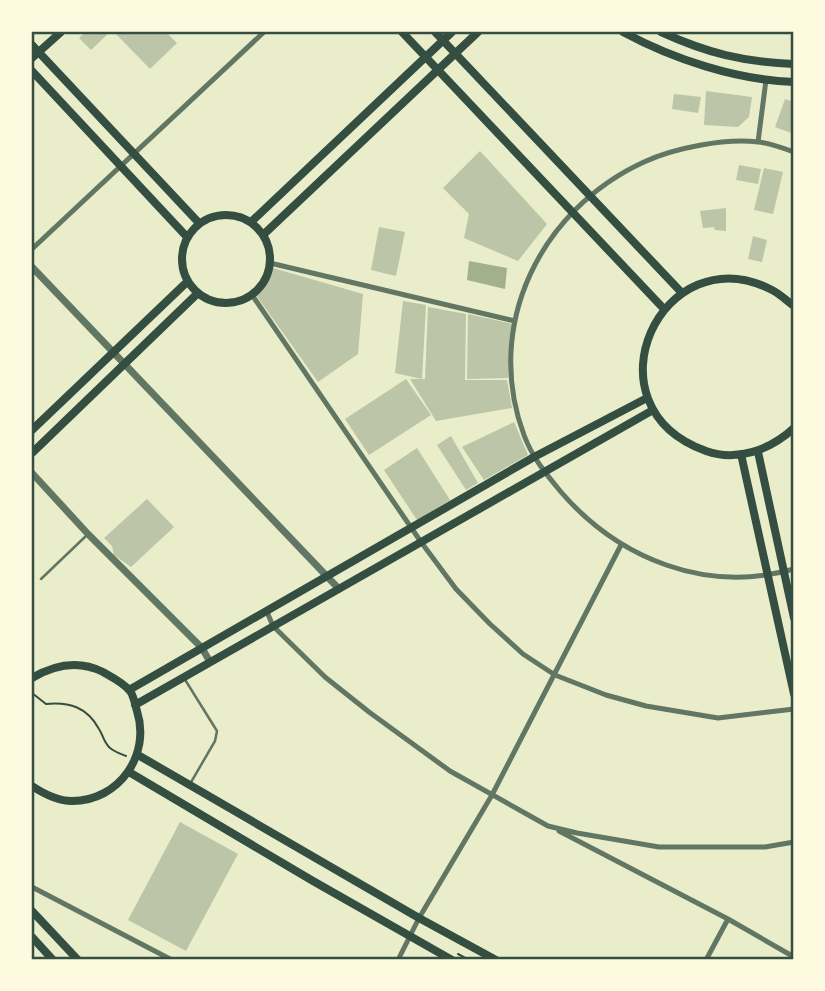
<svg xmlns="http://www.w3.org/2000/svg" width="825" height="991" viewBox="0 0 825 991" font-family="Lato,sans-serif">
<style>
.water{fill:#a3b18a}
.building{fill:#bcc5a7}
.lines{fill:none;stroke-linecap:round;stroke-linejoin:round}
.path{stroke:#344e41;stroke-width:2}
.service{stroke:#617663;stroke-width:2.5}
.minor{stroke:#617663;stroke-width:5}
.tertiary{stroke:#617663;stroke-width:7}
.secondary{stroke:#344e41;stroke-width:8}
.neatline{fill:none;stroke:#344e41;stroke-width:2.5}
</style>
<rect width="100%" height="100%" fill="#e9edc9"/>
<path class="water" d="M469,261L507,268L505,289L467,280Z"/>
<path class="building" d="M85,32H110L91,50L79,38Z
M114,32H166L177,43L150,69Z
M706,91L752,97L749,117L738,127L704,125Z
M674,94L701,97L698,113L672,109Z
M785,99L794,102V134L775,127Z
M480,151L547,224L518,261L464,238L469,214L443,188Z
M739,165L761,169L758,184L736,180Z
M764,168L783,172L773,214L754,210Z
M726,208V231L715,230L714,227L703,228L700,211Z
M379,227L405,232L396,276L371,270Z
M753,236L767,240L762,262L748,259Z
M273,268L363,294L358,354L318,382L256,295L265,286Z
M403,301L426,305L422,379L395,373Z
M428,307L466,314L465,380H507L512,408L436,421L410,379H425Z
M468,314L513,324L508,378L467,379Z
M406,379L431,415L369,455L345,419Z
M514,422L528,455L484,480L462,447Z
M451,436L478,483L466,490L437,445Z
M417,448L450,500L417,520L384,470Z
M147,499L174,527L131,567L114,555L112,546L104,538Z
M180,822L238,854L186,951L128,920Z"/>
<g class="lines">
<path class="path" d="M32,693L46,704C70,702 87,707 99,729C103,735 104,743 110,748C115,752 121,754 126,756
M458,954L469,960"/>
<path class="service" d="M41,579L87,535
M184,678L217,731L215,741L190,784"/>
<path class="minor" d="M758,142L766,80
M794,152C783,148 769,143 758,142C725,138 674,148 644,162C541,209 483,325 524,435C532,457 546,474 561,492C619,559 706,594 794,569
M32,249L264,32
M270,263L515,321
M252,295L421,542L456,589L490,624L523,654L555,675L606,695L646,706L718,718L794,709
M267,612L273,626L325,677L369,712L450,771L548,826L577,833L659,847H765L794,842
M559,831L728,919L794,957
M32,887L172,960
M398,960L419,918L492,795L621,545
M706,960L728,919"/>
<path class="tertiary" d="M32,267L339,589
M32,473L88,534L202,648L210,662"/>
<path class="secondary" d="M402,32L664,309
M435,32L682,293
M623,32C673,59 736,80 794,82
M661,32C707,53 743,62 794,64
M32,45L199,223
M32,58L61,32
M32,71L187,237
M182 259a44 44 0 1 1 88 0a44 44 0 1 1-88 0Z
M251,222L452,32
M263,235L478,32
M794,306C787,301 780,294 772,290C662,233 581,406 706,451C737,462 770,450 794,428
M32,430L188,281
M758,452L794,618
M32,453L198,293
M741,454L794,694
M32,678C54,665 79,660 103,672C112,677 124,683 130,691C134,696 135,705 137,711C151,755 119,801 72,801C57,801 44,794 32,786
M129,690L534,457L647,398
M135,705L653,410
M138,755L419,918L496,960
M129,772L313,881L452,960
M32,911L78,960
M32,937L53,960"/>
</g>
<rect width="825" height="991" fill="none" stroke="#fefae0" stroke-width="66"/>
<rect x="33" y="33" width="759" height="925" class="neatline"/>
</svg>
